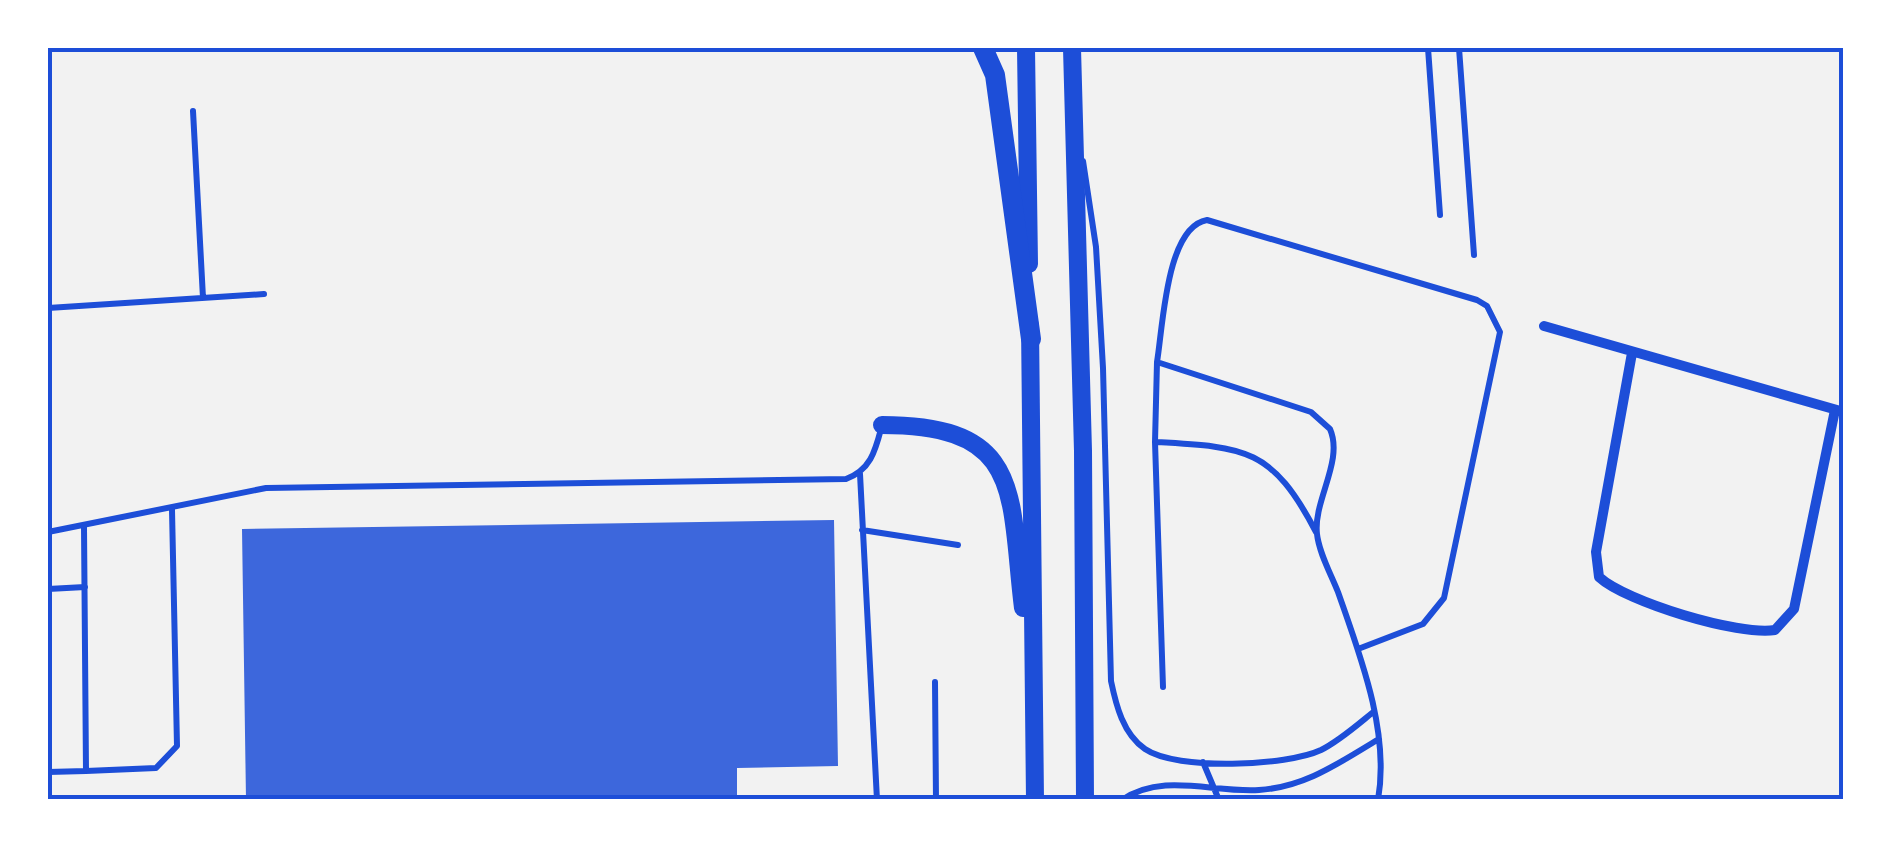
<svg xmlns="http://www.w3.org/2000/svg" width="1891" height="847" viewBox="0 0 1891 847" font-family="'Asap Condensed',sans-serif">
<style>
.building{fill:#3d67dc}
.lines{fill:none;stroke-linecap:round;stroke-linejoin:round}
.service{stroke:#1d4ed8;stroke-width:6}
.minor{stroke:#1d4ed8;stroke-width:10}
.secondary{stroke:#1d4ed8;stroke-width:18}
.primary{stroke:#1d4ed8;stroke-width:20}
.neatline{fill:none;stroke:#1d4ed8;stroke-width:4}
</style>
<rect width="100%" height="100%" fill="#f2f2f2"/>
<path class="building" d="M834,520L838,766L737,768V800H246L242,529Z"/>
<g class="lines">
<path class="service" d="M1428,48L1440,215
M1459,48L1474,255
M193,111L203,298
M1083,161L1096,247L1103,368L1111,681C1116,705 1123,734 1145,749C1177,771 1287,766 1321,750C1339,741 1356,726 1372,713
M48,308L264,294
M1155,442L1157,362
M860,474L877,800
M862,530L958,545
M48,532L266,488L846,479C870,470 875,452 881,429
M48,589L85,587
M1358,649L1423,624L1444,598L1500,332L1487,306L1477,300L1207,220C1166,227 1163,327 1157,362L1311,412L1330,429C1344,461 1313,501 1317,534C1319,553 1331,574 1338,592C1360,655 1390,732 1378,800
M935,682L936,800
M1163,687L1155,442C1246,447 1272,448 1316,532
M1203,762L1219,800
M86,771L156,768L177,746L172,510
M48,772L86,771L84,527
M1122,800C1163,772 1212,793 1259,790C1306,787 1340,762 1379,739"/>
<path class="minor" d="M1544,326L1844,412
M1632,353L1596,552L1599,577C1626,602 1739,636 1775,630L1794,609L1835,410"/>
<path class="secondary" d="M1026,48L1029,264
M1072,48L1083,451L1085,800
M1030,325L1035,800
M882,425C1025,425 1009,495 1023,608"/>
<path class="primary" d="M983,48L995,75L1031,339"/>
</g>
<rect width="1891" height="847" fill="none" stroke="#ffffff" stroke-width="100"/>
<rect x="50" y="50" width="1791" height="747" class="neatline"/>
</svg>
